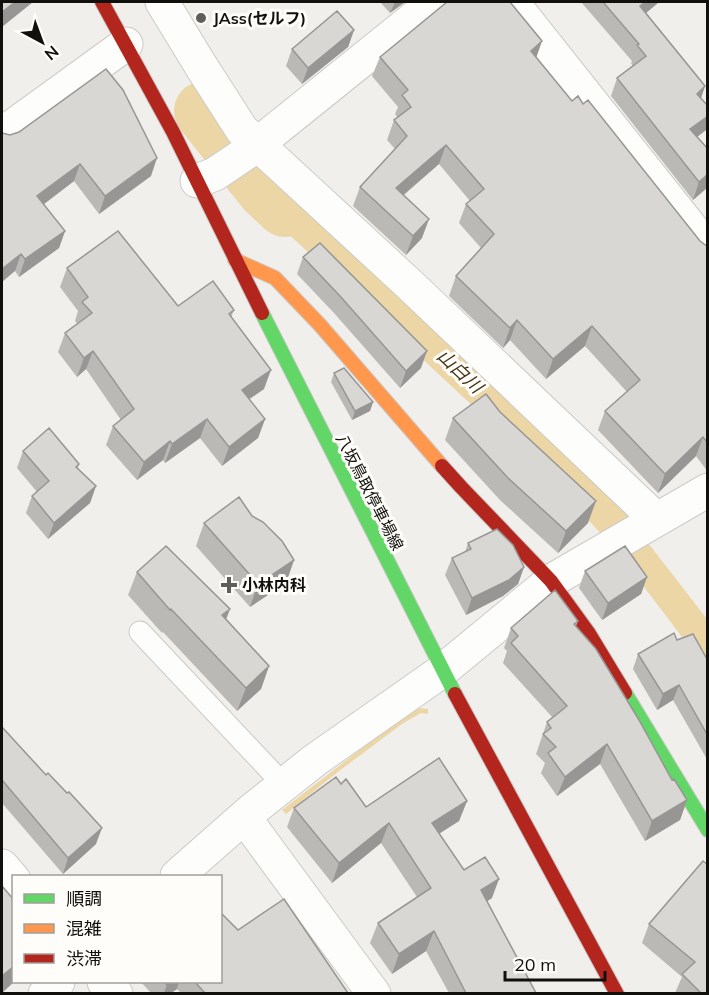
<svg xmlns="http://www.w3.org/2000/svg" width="709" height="995" viewBox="0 0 709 995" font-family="Mulish,'Noto Sans JP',sans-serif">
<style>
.water{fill:#ecd6a6}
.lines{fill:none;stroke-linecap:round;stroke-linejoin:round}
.river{stroke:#ecd6a6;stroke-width:60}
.lane-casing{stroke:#cbcac7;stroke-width:23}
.street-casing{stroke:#cbcac7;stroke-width:35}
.fast-casing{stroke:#cbcac7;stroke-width:16}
.slow-casing{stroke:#cbcac7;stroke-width:16}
.jam-casing{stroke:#cbcac7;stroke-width:16}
.lane{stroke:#fdfdfc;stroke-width:21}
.street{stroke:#fdfdfc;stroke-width:33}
.fast{stroke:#63d668;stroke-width:14}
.slow{stroke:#ff974d;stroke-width:14}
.jam{stroke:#b3261e;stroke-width:14}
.wall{fill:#bab9b6}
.shaded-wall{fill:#979694}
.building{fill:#d8d7d4;stroke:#979694;stroke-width:1.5}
.poi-dot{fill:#5f5e5b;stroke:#fffdfa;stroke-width:2}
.labels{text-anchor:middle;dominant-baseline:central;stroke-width:6;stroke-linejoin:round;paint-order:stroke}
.poi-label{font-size:16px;font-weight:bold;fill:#11100d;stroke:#fffdfa;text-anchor:start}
.street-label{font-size:16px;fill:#11100d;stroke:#fffdfa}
.water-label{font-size:18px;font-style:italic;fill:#423517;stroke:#fffdfa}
</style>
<rect width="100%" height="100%" fill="#f0efeb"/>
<path class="water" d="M258,162L617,497L645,539L707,619V670L619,554L593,525L491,423L265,212L238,200L229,191C236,175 244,171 258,162Z
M419,708L428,709V714L421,713L402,724L339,771L286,814L282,810L396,722Z"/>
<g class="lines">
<path class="river" d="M204,111L267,190L285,207"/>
<g class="lane-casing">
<path id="lane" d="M140,632L284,785"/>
</g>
<g class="street-casing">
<path id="street" d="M162,2L201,66L242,130L409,284L656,519
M512,2L708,249
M2,134L126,44
M197,181L215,174L249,151L434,2
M244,817L374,994
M2,866L14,880
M177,876L252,810L315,760L442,671L551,581L708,490
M104,982L116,994
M45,994L58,982"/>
</g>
<g class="fast-casing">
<path id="fast" d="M262,313L455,694
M625,693L708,830"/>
</g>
<g class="slow-casing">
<path id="slow" d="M235,260L275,278L320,325L442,466"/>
</g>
<g class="jam-casing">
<path id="jam" d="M102,2L173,132L262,313
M442,466L461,487L551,581L588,632L625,693
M455,694L617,994"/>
</g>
<use href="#lane" class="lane"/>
<use href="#street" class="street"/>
<use href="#fast" class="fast"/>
<use href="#slow" class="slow"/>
<use href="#jam" class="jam"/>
</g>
<path class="wall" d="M380,2H405L390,13Z
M581,2H659L646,13L705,86L701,98L708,106V125L706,130L697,137L708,149V187L693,200L611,96L617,78L633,66L631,63L632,61Z
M354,30L348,47L302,84L286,66L292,49Z
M542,41L536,57L572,101L583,104L700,241L708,247V472L696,456L658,493L598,430L605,411L627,392L585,346L546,379L510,340L503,348L449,296L456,276L481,248L459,223L466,204L470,201L439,164L404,195L422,238L406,255L353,206L360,187L395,149L387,140L394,120L398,118L395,114L398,107L372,76L380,57Z
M2,133L151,176L99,214L74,181L44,204L65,231L59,248L19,277L15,271Z
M303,257L421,368L400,388L334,313L297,274Z
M67,268L178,306L234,310L231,318L264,389L249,399L265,419L258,438L222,466L200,438L165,463L163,460L137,480L106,445L113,426L121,420L86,369L77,377L58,352L65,333L78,324L75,321L78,311L60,287Z
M334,373L373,402L370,411L352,420L331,382Z
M500,412L588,523L558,553L500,500L445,440L453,418Z
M23,451L79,464L78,468L96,486L90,503L48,539L26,513L32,496L37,492L17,468Z
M252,516L294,560L286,583L250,607L196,546L204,523Z
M468,543L524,567L518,584L503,596L466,615L445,575L452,558L465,552Z
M585,571L647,577L641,594L602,620L579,588Z
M137,572L226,619L269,666L261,689L237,711L163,632L162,633L128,595Z
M578,621L576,626L672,780L687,800L680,820L645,841L600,764L557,796L541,773L545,763L536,754L547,722L553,718L503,663L507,651L504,648L511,628Z
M677,640L708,661V761L673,700L657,710L633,669L638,654Z
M2,727L96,844L63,874L2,803Z
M341,784L366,807L467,801L459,821L439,834L464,870L492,898L487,901L536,993H449L426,951L392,974L370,943L378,923L417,897L381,843L332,883L287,827L294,808Z
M708,865V993H675L682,977L642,943L649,924Z
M238,930L348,993H181L177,989L171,993H151L140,981H220Z"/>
<path class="shaded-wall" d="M15,2H33L2,27V12Z
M395,2H405L390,13Z
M645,2H659L633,24L640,6Z
M354,30L348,47L302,84L308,68Z
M542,41L535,61L531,51Z
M705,86L699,104L697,94Z
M708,116V125L706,130L684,147L690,129Z
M446,145L439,164L389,207L396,188Z
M157,158L151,176L99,214L105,196Z
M80,164L74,181L31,214L37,196Z
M708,174V187L693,200L699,182Z
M429,219L422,238L406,255L413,236Z
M65,231L59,248L19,277L25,259Z
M21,254L15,271L2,282V269Z
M517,320L510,340L503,348L510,328Z
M592,326L585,346L546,379L553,359Z
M93,351L86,369L77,377L84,358Z
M427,351L421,368L400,388L406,371Z
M271,370L264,389L235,409L242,390Z
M373,402L370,411L352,420L355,411Z
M207,419L200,438L165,463L172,444Z
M265,419L258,438L222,466L229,447Z
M703,437L696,456L658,493L665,474Z
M170,441L163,460L137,480L144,462Z
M96,486L90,503L48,539L54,523Z
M596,501L588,523L558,553L566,531Z
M294,560L286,583L250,607L258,584Z
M524,567L518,584L503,596L466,615L472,598Z
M647,577L641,594L602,620L608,603Z
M230,609L221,633L222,615Z
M269,666L261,689L237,711L246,688Z
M679,685L673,700L657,710L663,694Z
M607,744L600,764L557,796L565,777Z
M687,800L680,820L645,841L652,821Z
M467,801L459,821L424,843L432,823Z
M389,823L381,843L332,883L339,863Z
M102,828L96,844L63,874L68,858Z
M499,879L492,898L474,910L481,890Z
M434,931L426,951L392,974L399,954Z
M14,966V981H15L2,993V976Z
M171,981H179L177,989L171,993H164L167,985Z"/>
<path class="building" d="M2,2H15L2,12Z
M447,2H510L542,41L531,51L572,101L578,96L583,104L588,100L700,241L708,247V443L703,437L665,474L605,411L640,380L592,326L553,359L517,320L510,328L456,276L494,234L466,204L484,189L446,145L396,188L429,219L413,236L360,187L407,136L394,120L411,107L402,95L408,90L380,57Z
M603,2H645L640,6L705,86L697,94L708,106V116L690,129L708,149V174L699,182L617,78L646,56L637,45L639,44Z
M337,11L354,30L308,68L292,49Z
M106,69L123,90L157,158L105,196L80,164L37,196L65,231L25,259L21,254L2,269V133L10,135L19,132Z
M118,231L178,306L213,281L234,310L229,314L271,370L242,390L265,419L229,447L207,419L172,444L170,441L144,462L113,426L134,409L93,351L84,358L65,333L92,313L82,302L88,297L67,268Z
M320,243L427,351L406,371L340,296L303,257Z
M344,368L373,402L355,411L334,373Z
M486,394L500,412L596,501L566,531L508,478L453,418Z
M49,428L79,464L76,467L96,486L54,523L32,496L49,481L23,451Z
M239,497L252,516L263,522L282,541L294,560L258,584L204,523Z
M497,529L513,545L524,567L509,580L472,598L452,558L471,549L468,543Z
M166,546L230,609L222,615L269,666L246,688L171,609L170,610L137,572Z
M625,546L647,577L608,603L585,571Z
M555,590L578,621L574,624L596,649L639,720L672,780L674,779L687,800L652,821L607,744L565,777L548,753L556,747L543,734L551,728L547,722L567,706L511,643L518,636L511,628Z
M674,633L677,640L693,634L708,661V736L679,685L663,694L638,654Z
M2,727L46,775L48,773L67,793L69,792L102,828L68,858L2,780Z
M439,758L467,801L432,823L464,870L485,857L499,879L481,890L536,993H466L434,931L399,954L378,923L431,888L389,823L339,863L294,808L336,777L341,784L346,779L366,807Z
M703,861L708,865V993H701L682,974L695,962L649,924Z
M2,886L14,900V966L2,976Z
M284,899L348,993H205L194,981H220V912L238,930Z
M164,981H171L167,985Z"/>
<g class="poi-dot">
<circle cx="201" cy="18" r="6"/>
<path d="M226 576h6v6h6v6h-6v6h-6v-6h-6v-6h6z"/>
</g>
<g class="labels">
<g class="poi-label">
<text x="213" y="18">JAss(セルフ)</text>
<text x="242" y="585">小林内科</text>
</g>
<g class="street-label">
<text transform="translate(370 492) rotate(63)">八坂鳥取停車場線</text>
</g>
<g class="water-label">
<text transform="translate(460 371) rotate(43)">山白川</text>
</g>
</g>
<rect width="709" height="995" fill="none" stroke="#11100d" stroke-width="6"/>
<rect x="12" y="875" width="210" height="108" fill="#fffdfa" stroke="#a09e9b" stroke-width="1.5"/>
<rect x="24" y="894" width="30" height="9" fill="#63d668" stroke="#a09e9b" stroke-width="1.5"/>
<text x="66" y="905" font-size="18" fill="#11100d">順調</text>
<rect x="24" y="924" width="30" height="9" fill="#ff974d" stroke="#a09e9b" stroke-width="1.5"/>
<text x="66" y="935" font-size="18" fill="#11100d">混雑</text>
<rect x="24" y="954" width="30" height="9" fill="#b3261e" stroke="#a09e9b" stroke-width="1.5"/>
<text x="66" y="965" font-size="18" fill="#11100d">渋滞</text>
<g transform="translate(42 42) rotate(139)" stroke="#fffdfa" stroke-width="4.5" paint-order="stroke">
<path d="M0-4.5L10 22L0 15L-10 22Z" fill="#11100d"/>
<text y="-9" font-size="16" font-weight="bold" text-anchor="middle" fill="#11100d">N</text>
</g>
<path d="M505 971v9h100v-9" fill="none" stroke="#11100d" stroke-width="3"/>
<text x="514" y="971" font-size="18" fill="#11100d" stroke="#fffdfa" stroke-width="4.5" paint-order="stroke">20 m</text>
</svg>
